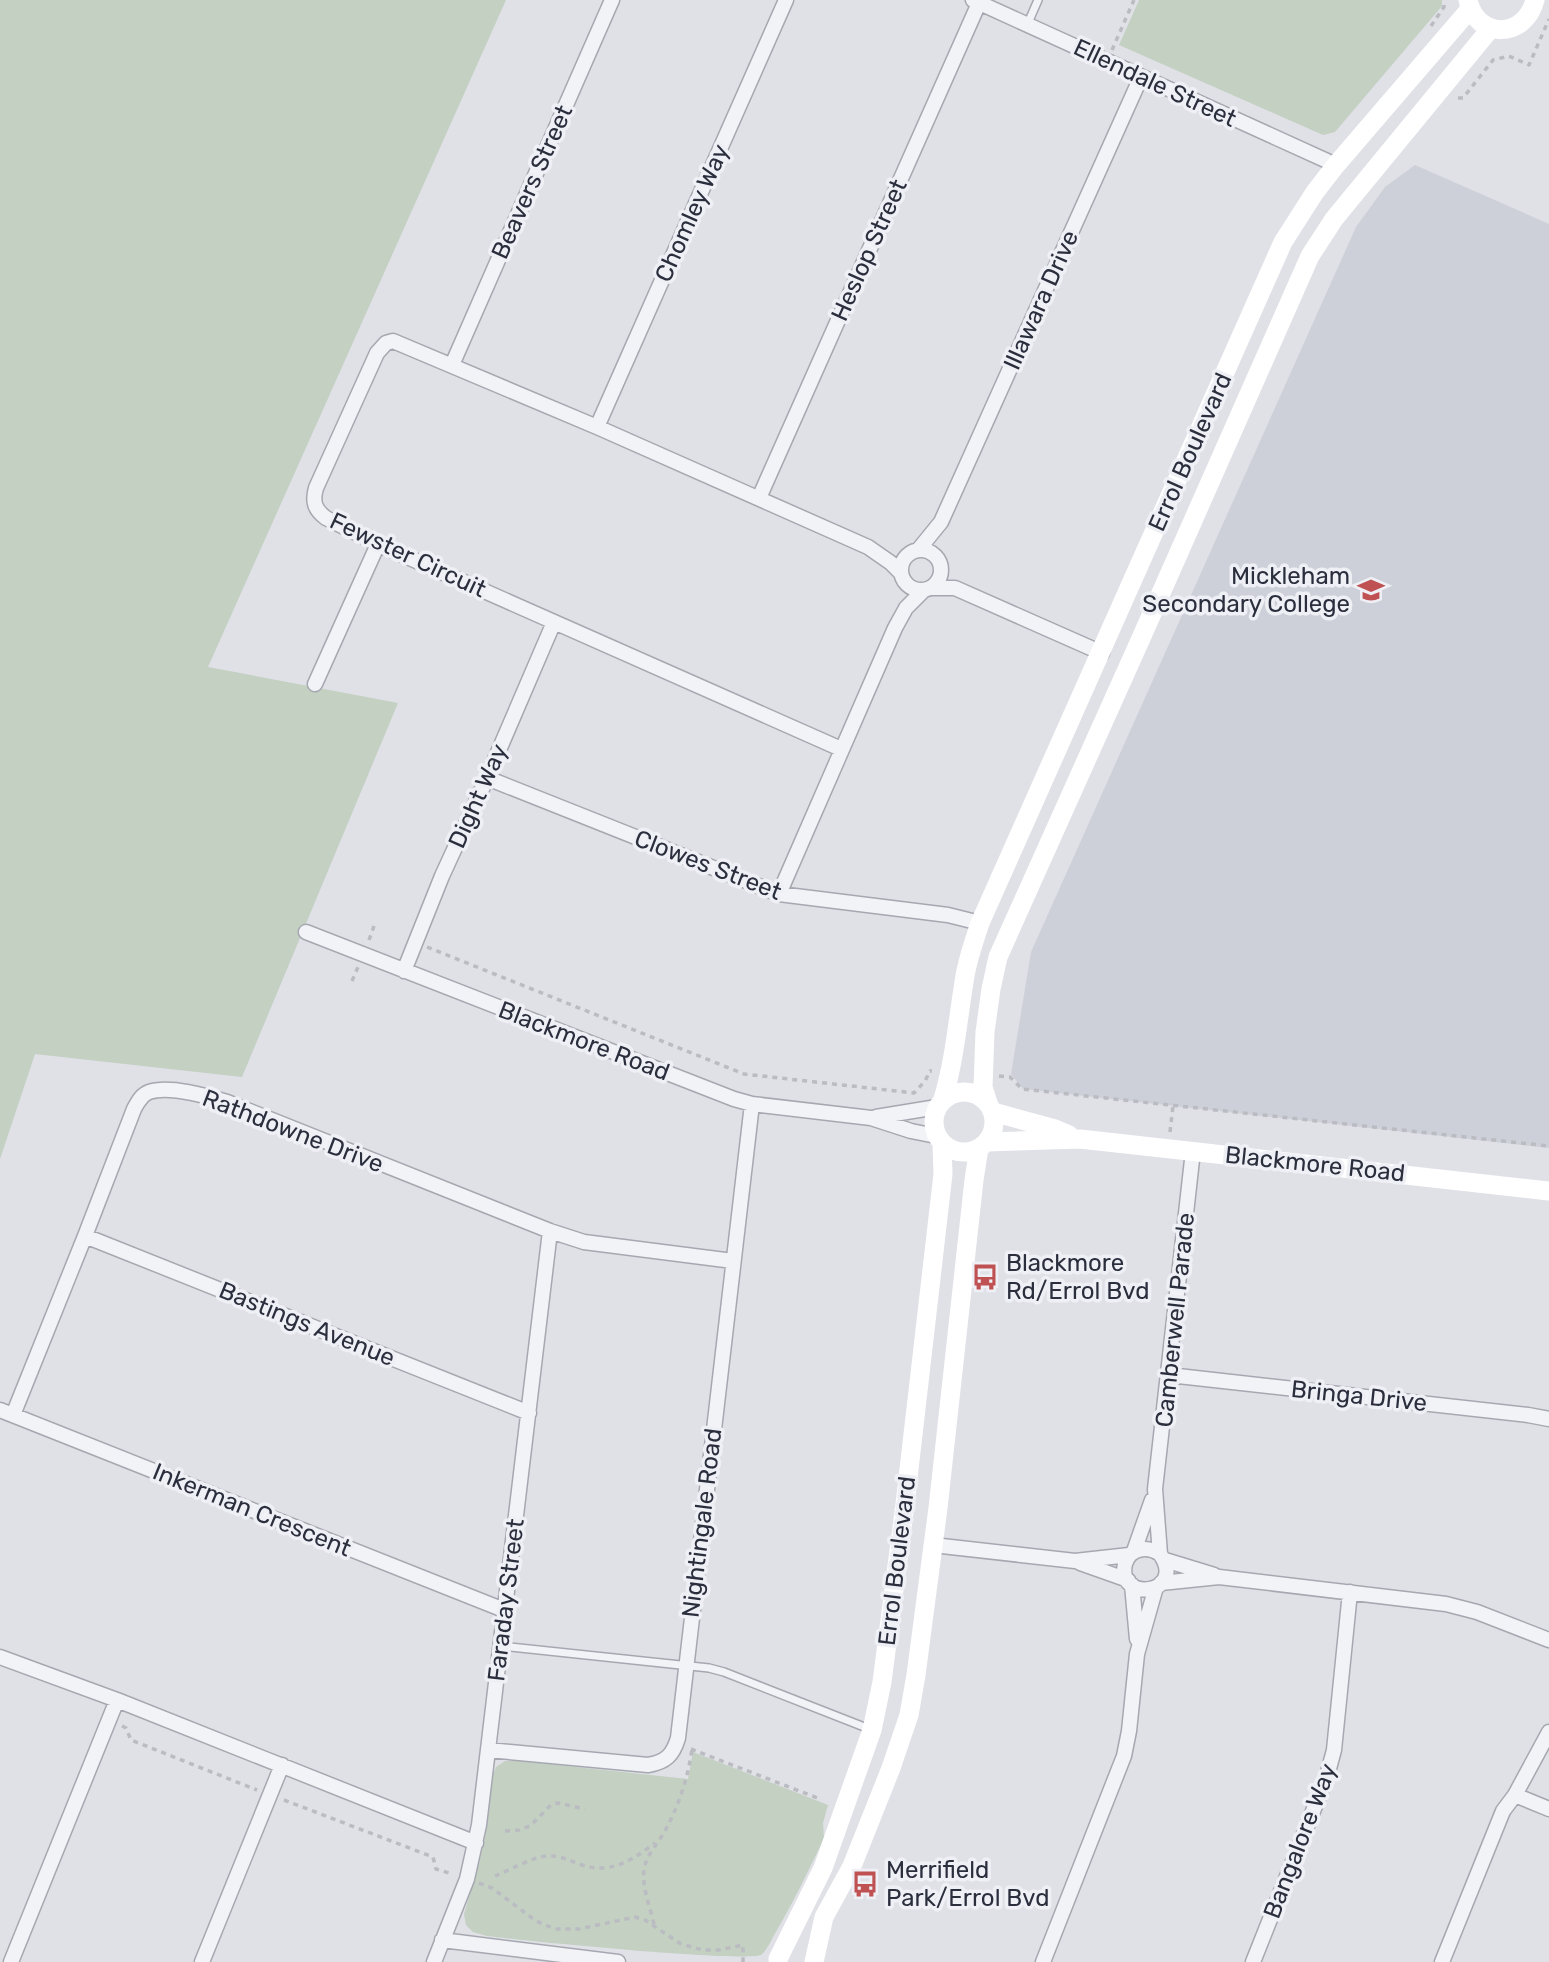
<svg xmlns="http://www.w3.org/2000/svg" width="1549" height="1962" viewBox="0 0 1549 1962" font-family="Rubik,sans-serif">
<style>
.built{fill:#ced0d9}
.green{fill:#c3d0c2}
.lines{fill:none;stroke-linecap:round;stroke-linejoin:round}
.lane-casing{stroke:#a6a8b1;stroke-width:10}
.street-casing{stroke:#a6a8b1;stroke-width:17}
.path{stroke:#babcc2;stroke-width:3.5;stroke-dasharray:5 5;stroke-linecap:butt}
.lane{stroke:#f2f3f6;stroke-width:7}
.street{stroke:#f2f3f6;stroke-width:14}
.secondary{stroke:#fff;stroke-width:19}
.labels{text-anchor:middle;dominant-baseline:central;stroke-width:7;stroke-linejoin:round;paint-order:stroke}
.street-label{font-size:24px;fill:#2a2e3d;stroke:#eff0f5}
.poi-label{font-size:24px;fill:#2a2e3d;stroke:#eff0f5;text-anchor:start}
</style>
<rect width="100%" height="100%" fill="#e0e1e7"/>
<path class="built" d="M1415,165L1549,224V1148L1023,1089L1011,1074L1031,952L1356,227L1385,187Z"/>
<path class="green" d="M0,0H506L208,667L398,703L242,1077L35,1054L0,1159Z
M1139,0H1442V6L1335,132L1323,135L1119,45Z
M693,1752L828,1805L823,1823L824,1838C808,1872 792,1905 773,1937C770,1943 766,1951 761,1955C740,1962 526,1941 487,1936L473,1932L466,1925L464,1914L479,1864L486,1832L491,1781L496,1767L505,1761H520L688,1779Z"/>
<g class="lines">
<g class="lane-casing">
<path id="lane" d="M1028,23L1038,0
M501,1646L709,1668L724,1672L872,1730"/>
</g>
<g class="street-casing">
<path id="street" d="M973,0L1336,165
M452,365L612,0
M597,427L786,0
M759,498L979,3
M919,549L941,522L1141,77
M901 570a20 20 0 1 1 40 0a20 20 0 1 1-40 0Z
M930,588H955L1102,653
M315,684L378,544
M841,749L378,544L326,518C315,510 312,502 316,488L377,353L386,343L393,341L597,427L868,547L891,563L900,572
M487,778L779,894L948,915L980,923
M779,894L895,628L906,608L924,590
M306,932L734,1099L752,1104L871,1118L911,1131L936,1136
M404,971L442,876L487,778L554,622
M876,1117L937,1107
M85,1236L529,1413
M1169,1375L1528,1415L1549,1419
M0,1410L504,1610
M13,1415L85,1236L134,1109C138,1102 141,1095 149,1092C169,1085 207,1096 227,1102L550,1231L584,1242L733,1261
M933,1545L1075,1561L1129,1555
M1134,1551L1152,1500
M1160,1554C1148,1546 1130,1547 1125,1564C1116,1604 1188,1594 1160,1554L1155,1489L1193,1151
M1165,1560L1214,1575
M1080,1563L1128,1580
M1161,1583L1219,1577L1446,1604L1477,1612L1549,1640
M1132,1585L1137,1639
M0,1657L117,1700L476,1843
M488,1750L648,1765C666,1762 673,1755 678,1738L752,1104
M1515,1795L1549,1809
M442,1940L618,1962
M11,1962L117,1700
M202,1962L282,1765
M434,1962L467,1879L479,1825L550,1231
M1043,1962L1124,1756L1129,1731L1137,1654L1156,1587
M1253,1962L1327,1776L1334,1750L1350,1592
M1442,1962L1503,1811L1515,1795L1549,1732"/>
</g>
<path class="path" d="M1431,26L1444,7V0
M1112,50L1134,0
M1458,98H1463L1493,60L1509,56L1529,65L1549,19
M369,940L374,926
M427,947L744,1074L914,1093L925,1081L930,1071H932
M352,981L358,967
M999,1076L1010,1077L1022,1089L1549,1146
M1170,1132L1173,1106
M122,1726L126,1728L131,1740L257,1790
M691,1749L820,1799
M284,1800L433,1857L436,1869L452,1874
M505,1831L519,1830L530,1826L551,1805L558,1803L585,1809
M495,1876C510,1870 532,1857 547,1856C559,1855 569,1860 579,1864C610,1875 631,1861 655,1843
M479,1883L492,1888L536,1921L555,1929H579L635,1917L645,1920L681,1944L703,1950H719L743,1945V1962
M654,1924C650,1906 640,1883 645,1865C649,1851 661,1840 667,1827C680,1802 688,1777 692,1749"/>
<use href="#lane" class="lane"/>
<use href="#street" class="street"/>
<path class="secondary" d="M1468,0C1477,40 1525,39 1535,0
M934 1122a30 30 0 1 1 60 0a30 30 0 1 1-60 0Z
M943,1099C955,1059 958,1017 965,976C968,958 974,941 980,923L1283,242L1315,192L1336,165L1470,9
M988,1103L983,1087L985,1032L991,989L998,957L1142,636L1310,256L1334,219L1491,28
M993,1112L1055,1129L1069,1135
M987,1142L1080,1139L1549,1191
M778,1959L823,1868L872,1730L882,1682L905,1504L943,1174L942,1144
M814,1962L824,1917L852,1866L891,1768L909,1715L916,1675L938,1508L974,1180L979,1148"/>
</g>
<defs>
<g id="school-bare" transform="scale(2.1)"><path d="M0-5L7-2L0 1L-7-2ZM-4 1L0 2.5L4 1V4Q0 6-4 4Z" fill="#bf5152" stroke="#eff0f5" stroke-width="2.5" paint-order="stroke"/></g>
<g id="bus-bare" transform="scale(2.1)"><path d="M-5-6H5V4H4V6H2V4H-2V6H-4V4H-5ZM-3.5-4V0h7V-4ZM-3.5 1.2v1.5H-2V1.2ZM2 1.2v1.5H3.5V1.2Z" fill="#bf5152" stroke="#eff0f5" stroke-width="2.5" paint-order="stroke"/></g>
</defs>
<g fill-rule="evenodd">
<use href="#school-bare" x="1371" y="590"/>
<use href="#bus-bare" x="985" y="1277"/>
<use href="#bus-bare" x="865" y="1884"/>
</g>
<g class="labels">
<g class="street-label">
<text transform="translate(1155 83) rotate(25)">Ellendale Street</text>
<text transform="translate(532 182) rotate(-66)">Beavers Street</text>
<text transform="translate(692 213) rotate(-66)">Chomley Way</text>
<text transform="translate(869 250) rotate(-66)">Heslop Street</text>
<text transform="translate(1041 300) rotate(-66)">Illawara Drive</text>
<text transform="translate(1190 452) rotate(-66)">Errol Boulevard</text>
<text transform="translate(408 555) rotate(25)">Fewster Circuit</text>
<text transform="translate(478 796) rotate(-66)">Dight Way</text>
<text transform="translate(708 865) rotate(21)">Clowes Street</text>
<text transform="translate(584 1041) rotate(21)">Blackmore Road</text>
<text transform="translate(293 1131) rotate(21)">Rathdowne Drive</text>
<text transform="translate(1315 1164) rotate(6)">Blackmore Road</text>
<text transform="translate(1175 1320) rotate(-84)">Camberwell Parade</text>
<text transform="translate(307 1324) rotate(22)">Bastings Avenue</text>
<text transform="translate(1359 1396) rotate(6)">Bringa Drive</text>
<text transform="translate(252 1510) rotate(22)">Inkerman Crescent</text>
<text transform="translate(702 1523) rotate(-83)">Nightingale Road</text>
<text transform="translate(897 1561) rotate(-83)">Errol Boulevard</text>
<text transform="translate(506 1600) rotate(-83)">Faraday Street</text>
<text transform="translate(1300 1841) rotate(-69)">Bangalore Way</text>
</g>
<g class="poi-label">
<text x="1350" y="576" text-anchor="end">Mickleham<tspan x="1350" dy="28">Secondary College</tspan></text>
<text x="1006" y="1263">Blackmore<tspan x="1006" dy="28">Rd/Errol Bvd</tspan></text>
<text x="886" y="1870">Merrifield<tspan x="886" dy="28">Park/Errol Bvd</tspan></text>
</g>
</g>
</svg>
